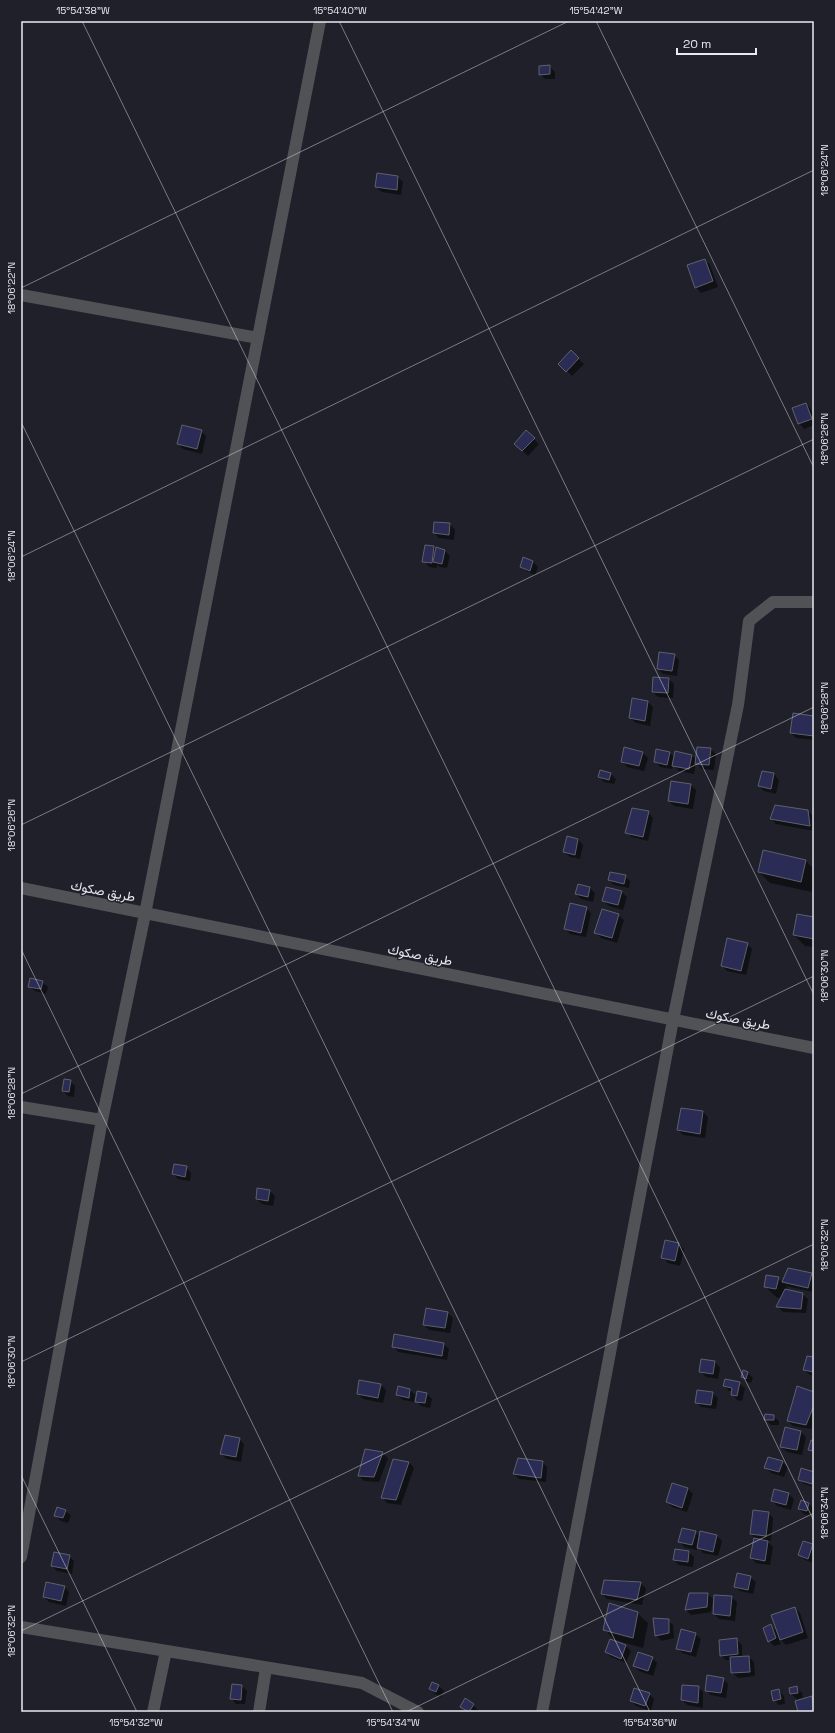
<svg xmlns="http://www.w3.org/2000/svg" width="835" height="1733" viewBox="0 0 835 1733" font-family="'Space Grotesk',Vazirmatn,sans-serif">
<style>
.shadow{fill:#0007}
.building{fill:#2b2c55;stroke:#5f606b}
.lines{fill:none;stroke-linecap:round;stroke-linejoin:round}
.minor{stroke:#515256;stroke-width:12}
.ticks{fill:none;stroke:#e9eaf1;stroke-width:1;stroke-opacity:0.45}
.labels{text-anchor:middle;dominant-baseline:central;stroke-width:3;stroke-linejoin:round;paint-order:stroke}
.street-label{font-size:13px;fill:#e9eaf1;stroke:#1f2029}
.neatline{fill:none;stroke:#e9eaf1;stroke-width:1.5}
.ticks-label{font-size:10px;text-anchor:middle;fill:#e9eaf1}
</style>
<rect width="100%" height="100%" fill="#1f2029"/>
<path class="shadow" d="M549,66L555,72V79H545L540,74Z
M378,175L398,177L403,182L401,195L382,192L376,187Z
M705,260L710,265L718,287L701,293L696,287Z
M571,352L584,364L572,376L565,369Z
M806,404L811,409L814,418V425L804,429L799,423Z
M201,431L206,436L202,454L183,449L178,444Z
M526,431L539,444L528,456L520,449Z
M435,523L450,524L455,530L454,540L439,538L434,533Z
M426,546L434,547L436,550L445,551L450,556L447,568L440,567L437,565V568L429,567L424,561Z
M524,558L533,562L538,567L535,575L526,571L521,566Z
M674,655L679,660L677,676L663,674L658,669Z
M654,678L669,679L674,684L673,698L658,697L653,692Z
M648,702L653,707L650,726L636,723L630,718Z
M814,717V740L796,738L791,733Z
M710,749L716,754L714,770L702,769L696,763L694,774L679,771L673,765L672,769L660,767L655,761L657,750L670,753L675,758L692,755L697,761Z
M643,753L648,758L644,771L627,767L622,761Z
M762,772L774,774L779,780L776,794L764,791L759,786Z
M611,774L616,779L614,784L604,782L599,776Z
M691,785L696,790L693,809L674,806L669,801Z
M808,811L813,816L814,831L776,824L771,818Z
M648,812L653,818L648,841L632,837L626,832Z
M578,839L583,845L580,859L570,857L564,852Z
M805,860L814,869V881L812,892L770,883L759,872Z
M625,876L630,881L629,888L614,885L609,880Z
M590,888L595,893L593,902L581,899L576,894Z
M622,892L627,897L623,910L609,906L603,901Z
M586,908L591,913L586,937L570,934L565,928Z
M618,915L624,920L617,943L601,938L596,933Z
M814,918V947L805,946L794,935Z
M747,944L752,949L746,975L727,971L722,966Z
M42,982L48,987L46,994L35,991L29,986Z
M70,1081L75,1086L74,1097L68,1096L63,1091Z
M703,1112L708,1117L705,1138L683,1135L678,1130Z
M186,1167L191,1173L190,1181L178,1179L173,1174Z
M270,1191L275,1196L273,1206L262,1204L257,1199Z
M678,1244L684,1249L680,1266L668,1263L663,1258Z
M789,1269L812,1274L814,1276L813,1292L786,1286L789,1291L802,1294L808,1299L806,1313L783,1312L778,1307L782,1299L776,1297L765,1286L778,1278L783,1283Z
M448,1313L453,1318L450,1333L429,1330L424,1325Z
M443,1344L449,1349L447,1360L398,1352L393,1346Z
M814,1358V1376L810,1375L804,1370Z
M702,1360L715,1362L720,1368L718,1379L706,1377L700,1371Z
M748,1373L753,1378L751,1383L747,1382L742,1377Z
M360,1382L381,1385L386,1390L383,1403L363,1399L358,1394Z
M739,1383L745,1388L742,1401L737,1400L732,1394L733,1391H729L724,1385Z
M410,1390L415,1395L414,1402L403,1400L397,1395Z
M712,1393L718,1398L716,1409L701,1407L696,1402Z
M814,1393V1423L811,1429L793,1426L788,1421Z
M427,1394L432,1399L430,1408L421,1406L416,1401Z
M773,1416L779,1421V1425H771L765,1419Z
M786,1428L801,1432L806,1437L802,1455L787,1452L781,1447Z
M239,1439L244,1444L241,1462L227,1459L221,1454Z
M382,1453L388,1458L379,1482L364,1481L359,1476Z
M409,1462L414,1468L401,1505L387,1503L382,1497Z
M542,1462L547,1467L546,1482L519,1479L514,1474Z
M782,1462L788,1467L784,1477L771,1473L766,1467Z
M802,1469L814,1473V1497L812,1495L814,1487L804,1484L799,1479Z
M673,1484L688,1489L693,1494L687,1512L672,1507L667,1502Z
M789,1494L794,1499L791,1510L777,1506L772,1500Z
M808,1503L814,1509L812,1516L804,1514L799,1509Z
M65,1510L71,1516L68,1523L61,1521L55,1515Z
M768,1513L773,1518L771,1541L766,1540L773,1547L770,1565L756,1563L751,1558L757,1540L751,1534Z
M695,1532L700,1537L717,1536L722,1541L718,1556L703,1553L698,1547L697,1550L684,1547L679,1541Z
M813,1545L814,1546L813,1563L805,1560L799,1554Z
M689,1552L694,1557L693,1567L679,1565L674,1560Z
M69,1556L74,1561L72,1574L57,1571L52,1566Z
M750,1577L756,1582L753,1594L740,1591L735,1586Z
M640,1583L646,1588L642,1605L607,1599L602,1594Z
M64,1586L69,1592L66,1606L49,1602L44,1597Z
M690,1594H708L713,1599L711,1612L691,1615L686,1610Z
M731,1597L737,1602L735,1621L719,1619L714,1614Z
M795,1608L800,1613L808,1638L786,1645L778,1637L781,1644L774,1646L769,1641L770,1625L776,1631L778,1636L779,1635Z
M637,1613L648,1623L643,1648L615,1640L604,1629Z
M654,1619L668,1620L673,1625L674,1638L662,1641L656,1636Z
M695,1634L701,1639L696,1657L682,1653L677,1648Z
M736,1639L742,1645V1657H749L754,1662L755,1676L738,1678L732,1672V1660H726L721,1655Z
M610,1640L626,1646L631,1651L626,1663L611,1657L606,1652Z
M652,1658L657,1663L653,1676L639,1671L634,1666Z
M723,1679L728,1684L726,1698L711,1695L706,1690Z
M242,1686L247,1691L245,1704H236L231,1698Z
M439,1686L444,1691L441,1697L435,1694L430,1689Z
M698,1687L703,1692V1708L687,1705L682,1700Z
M796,1687L802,1693L803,1698L797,1699L791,1694Z
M778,1690L784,1696L785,1704L779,1705L774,1700Z
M649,1694L654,1699L651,1711L636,1706L631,1701Z
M812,1697L814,1699V1712H799Z
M473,1705L478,1710L477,1712H466L461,1707Z"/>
<path class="building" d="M550,65V74L539,75V66Z
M377,173L398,176L397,190L375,187Z
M705,259L713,281L695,288L687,265Z
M571,350L579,358L566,372L558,364Z
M806,403L812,419L798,424L792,408Z
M182,425L202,430L197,449L177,444Z
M526,430L535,438L522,451L514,444Z
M434,522L450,523L449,535L433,533Z
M425,545L434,546L432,563L422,562Z
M436,547L445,550L442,564L433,562Z
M523,557L533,561L530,571L520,567Z
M659,652L675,654L672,671L657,669Z
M653,677L669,678L668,693L652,692Z
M632,698L648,701L645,721L629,718Z
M793,713L814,716V736L790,733Z
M624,747L643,752L639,766L621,762Z
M697,747L711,748L709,765L695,764Z
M656,749L670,752L667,765L654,762Z
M675,751L692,755L689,769L672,766Z
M600,770L611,773L609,780L598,777Z
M762,771L774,773L771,789L758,786Z
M671,781L691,784L688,804L668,801Z
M775,805L808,810L810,826L770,819Z
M632,808L649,811L643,837L625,833Z
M567,836L578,839L575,855L563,852Z
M763,850L806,860L801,882L758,872Z
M610,872L626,875L624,884L608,880Z
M578,884L590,887L588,897L575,894Z
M606,887L622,891L618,905L602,901Z
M570,903L587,907L581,933L564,929Z
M602,909L619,914L612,938L594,933Z
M797,914L814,917V939L793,935Z
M727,938L748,943L741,971L721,966Z
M30,978L43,981L41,989L28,987Z
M64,1079L71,1080L69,1092L62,1091Z
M681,1108L703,1111L700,1134L677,1130Z
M174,1164L187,1166L185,1177L172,1174Z
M257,1188L270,1190L268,1201L256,1199Z
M665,1240L679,1243L675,1261L661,1258Z
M788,1268L812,1273L808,1288L782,1282Z
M766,1275L779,1277L776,1289L764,1287Z
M785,1289L803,1293L801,1309L776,1307Z
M426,1308L448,1312L445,1328L423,1325Z
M394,1334L444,1343L442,1356L392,1347Z
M807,1356L814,1357V1372L803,1370Z
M701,1359L715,1361L713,1374L699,1372Z
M743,1370L748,1372L746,1379L741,1377Z
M725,1379L740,1382L737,1396L731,1395L732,1388L723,1386Z
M359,1380L381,1384L378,1398L357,1394Z
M398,1386L410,1389L409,1398L396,1395Z
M797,1386L814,1392V1405L806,1425L787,1421Z
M697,1390L713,1392L711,1405L695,1403Z
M417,1391L427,1393L425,1403L415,1402Z
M765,1414L774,1415V1420H764Z
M785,1427L801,1431L797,1450L780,1447Z
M225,1435L240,1438L236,1457L220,1454Z
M811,1440L814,1441V1451L808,1450Z
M365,1449L383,1452L374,1477L358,1476Z
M768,1457L783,1461L779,1472L764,1468Z
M518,1458L543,1461L541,1478L513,1474Z
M393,1459L409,1462L396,1500L381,1498Z
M801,1468L814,1472L812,1484L798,1480Z
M672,1483L688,1488L682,1508L666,1502Z
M774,1489L789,1493L786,1505L771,1501Z
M801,1500L809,1503L807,1511L798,1509Z
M57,1507L66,1510L63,1518L54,1516Z
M753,1510L769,1512L766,1536L750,1534Z
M682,1528L696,1531L692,1545L678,1542Z
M700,1531L717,1535L713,1552L697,1548Z
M754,1538L768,1541L765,1561L750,1558Z
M803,1541L813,1544L808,1559L798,1555Z
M675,1549L689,1551L688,1562L673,1560Z
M54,1552L70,1555L67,1569L51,1566Z
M737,1573L751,1576L748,1590L734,1587Z
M604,1580L641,1582L637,1600L601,1594Z
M46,1582L65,1586L61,1601L43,1597Z
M689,1593H708L707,1607L685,1610Z
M714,1595L732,1596L730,1616L713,1614Z
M609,1603L638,1612L633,1638L603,1630Z
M795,1607L803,1632L780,1640L771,1615Z
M653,1618L669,1619V1633L655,1636Z
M771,1624L776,1638L768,1642L763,1628Z
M681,1629L696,1633L691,1652L676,1649Z
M737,1638L738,1654L720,1656L719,1640Z
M610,1639L626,1645L621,1659L605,1652Z
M638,1652L653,1657L648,1671L633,1666Z
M749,1656L750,1672L731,1673L730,1657Z
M707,1675L724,1678L721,1693L705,1691Z
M432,1682L439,1685L436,1692L429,1689Z
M232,1684L242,1685L241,1700L230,1699Z
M682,1685L699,1686L698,1703L681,1700Z
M797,1686L798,1693L790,1694L789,1688Z
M634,1688L650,1693L645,1706L630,1701Z
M779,1689L781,1699L773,1701L771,1691Z
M812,1696L814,1712H798L795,1701Z
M465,1698L474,1704L469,1712L460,1707Z"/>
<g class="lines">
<path class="minor" d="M21,295L258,338
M21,888L814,1048
M21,1107L102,1120
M21,1557L102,1120L145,914L320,21
M21,1627L362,1683L418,1712
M153,1712L166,1651
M259,1712L266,1668
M542,1712L673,1020L738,705L749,621L773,602H814"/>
</g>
<path class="ticks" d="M82,21L814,1521M339,21L814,995M596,21L814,468M21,288L569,21M21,422L650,1712M21,557L814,170M21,825L814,439M21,949L393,1712M21,1094L814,707M21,1362L814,976M21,1475L137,1712M21,1631L814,1244M406,1712L814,1513"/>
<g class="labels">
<g class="street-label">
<text transform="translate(103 891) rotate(11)">طريق صكوك</text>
<text transform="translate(420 955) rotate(11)">طريق صكوك</text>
<text transform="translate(738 1019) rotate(11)">طريق صكوك</text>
</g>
</g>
<rect width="835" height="1733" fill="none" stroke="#1f2029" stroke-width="44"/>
<path d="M677 48v6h79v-6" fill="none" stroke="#e9eaf1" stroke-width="2"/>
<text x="683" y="48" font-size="12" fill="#e9eaf1" stroke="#1f2029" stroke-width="3" paint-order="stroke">20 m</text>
<rect x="22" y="22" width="791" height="1689" class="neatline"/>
<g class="ticks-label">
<text x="83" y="14">15°54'38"W</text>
<text x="340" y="14">15°54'40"W</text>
<text x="596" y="14">15°54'42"W</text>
<text transform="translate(824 170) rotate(-90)" y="4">18°06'24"N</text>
<text transform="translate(11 288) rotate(-90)" y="4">18°06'22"N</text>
<text transform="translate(824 439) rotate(-90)" y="4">18°06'26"N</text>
<text transform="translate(11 556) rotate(-90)" y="4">18°06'24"N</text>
<text transform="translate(824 708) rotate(-90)" y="4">18°06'28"N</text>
<text transform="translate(11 825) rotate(-90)" y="4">18°06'26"N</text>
<text transform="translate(824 976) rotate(-90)" y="4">18°06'30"N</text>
<text transform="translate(11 1093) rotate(-90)" y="4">18°06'28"N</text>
<text transform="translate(824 1245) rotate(-90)" y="4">18°06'32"N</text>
<text transform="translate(11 1362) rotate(-90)" y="4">18°06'30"N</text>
<text transform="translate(824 1513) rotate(-90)" y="4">18°06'34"N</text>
<text transform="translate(11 1631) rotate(-90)" y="4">18°06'32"N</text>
<text x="136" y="1726">15°54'32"W</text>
<text x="393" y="1726">15°54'34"W</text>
<text x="650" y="1726">15°54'36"W</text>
</g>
</svg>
